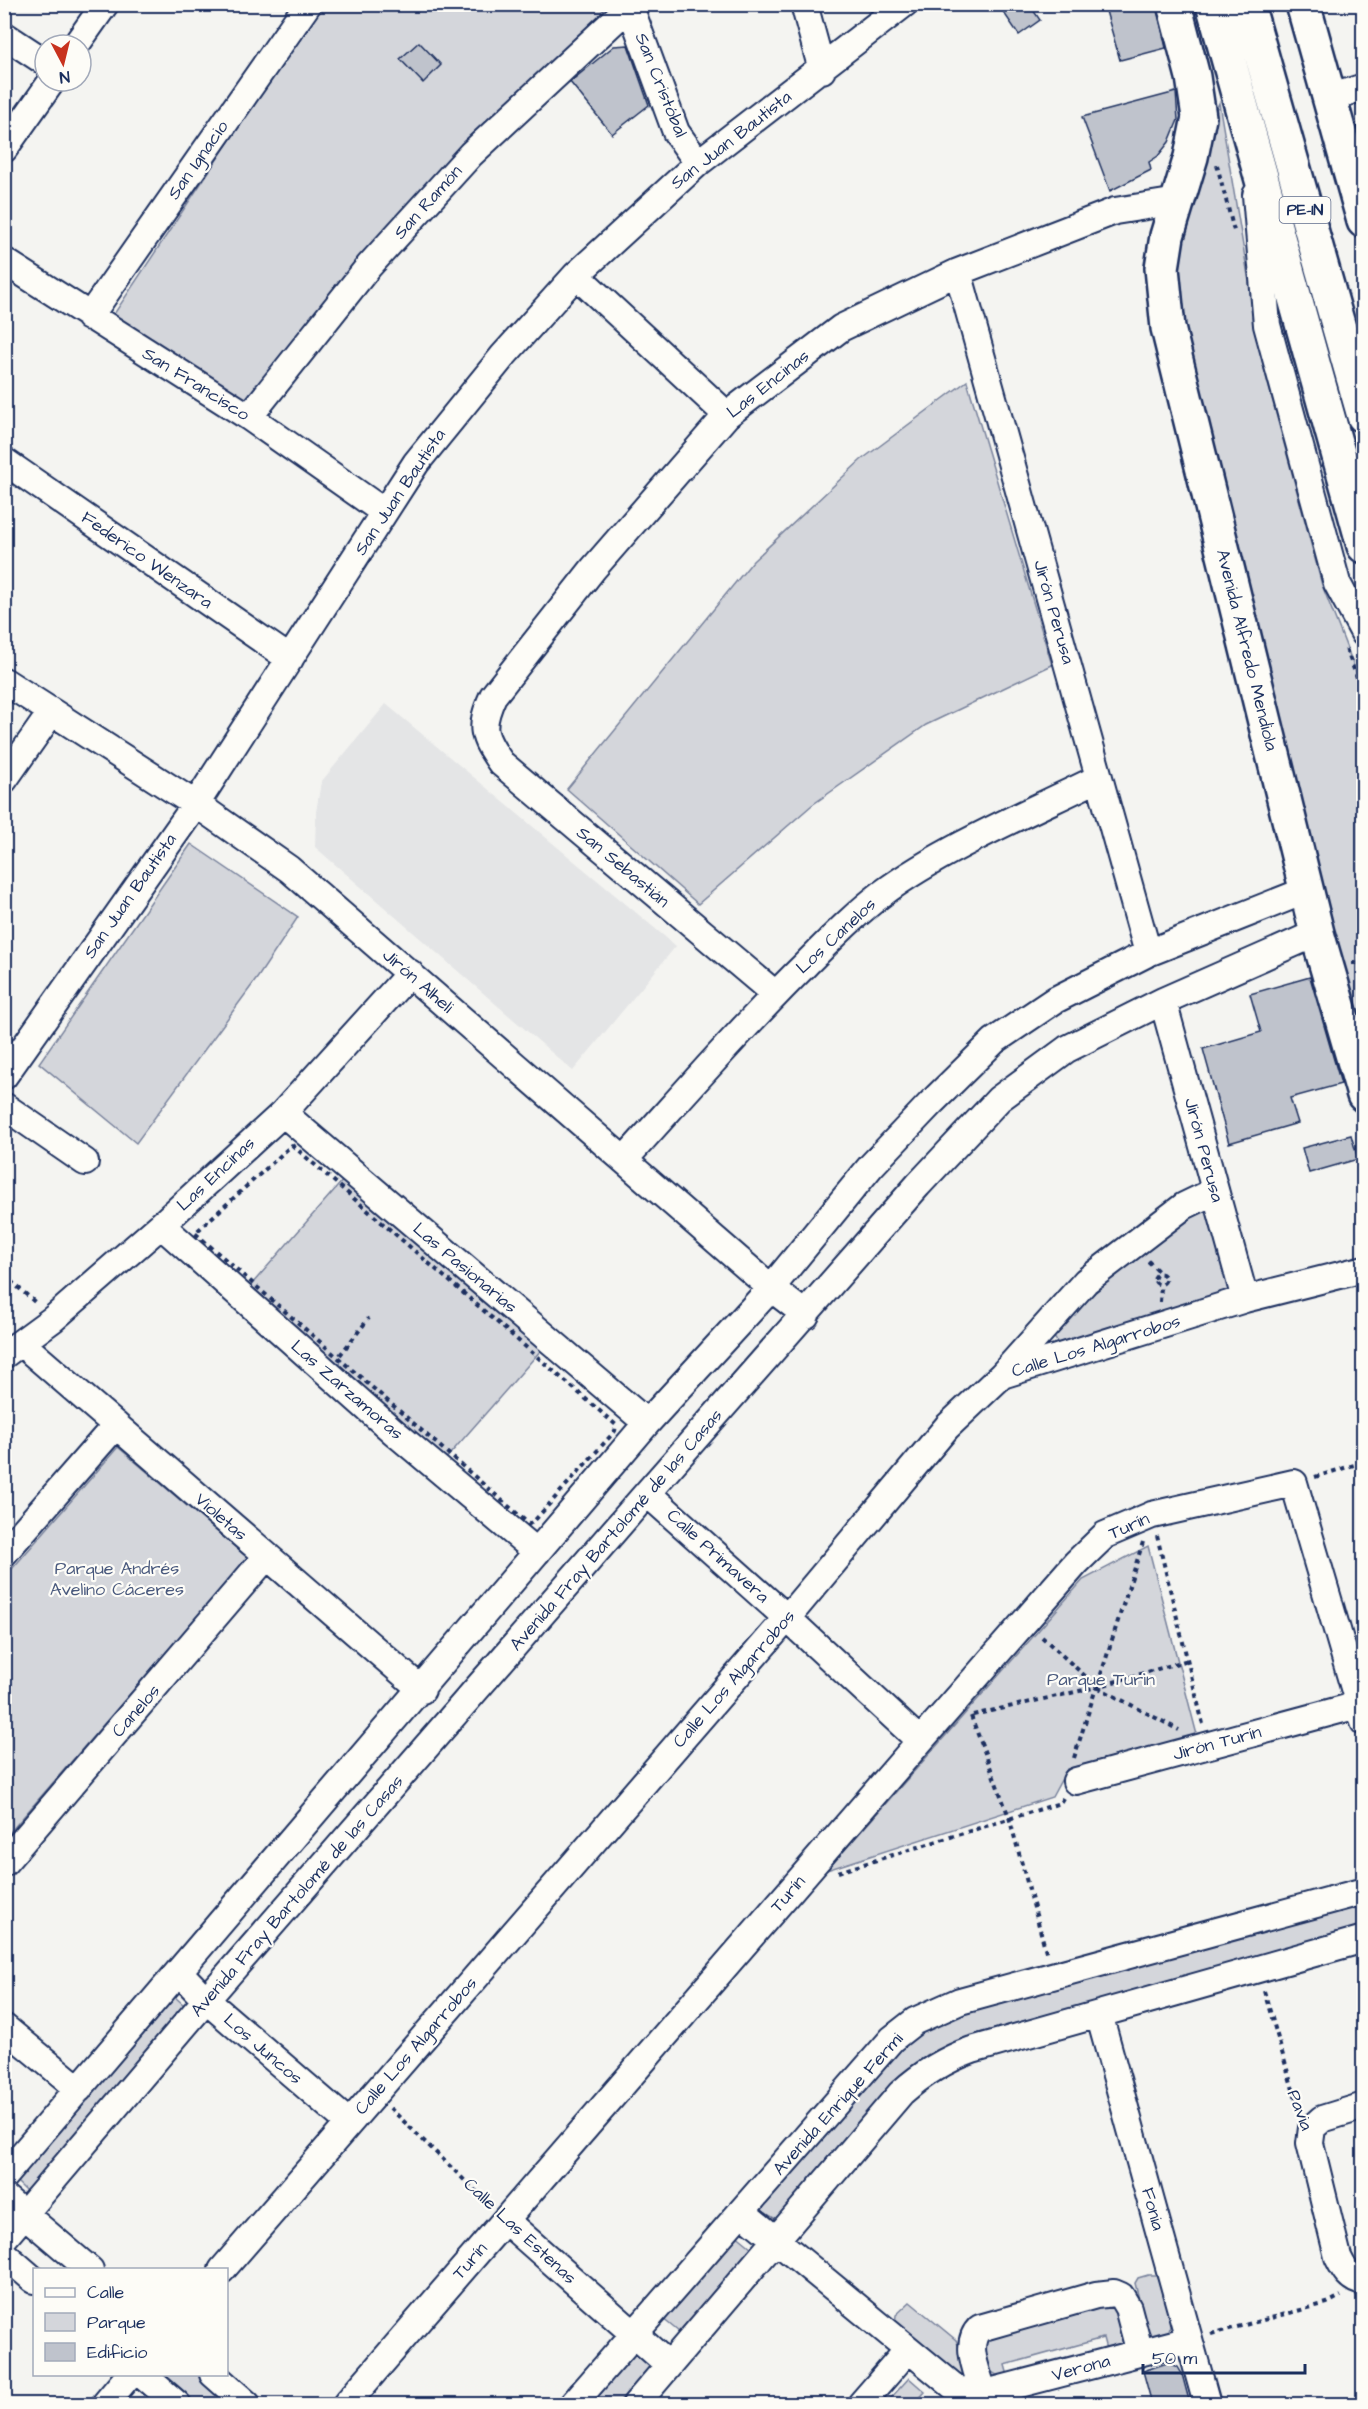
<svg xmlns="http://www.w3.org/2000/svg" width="1368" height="2409" viewBox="0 0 1368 2409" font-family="'Architects Daughter',sans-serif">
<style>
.built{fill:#e4e5e6}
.green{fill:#d4d6db;stroke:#78829c;stroke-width:1.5}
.building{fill:#bfc3cc;stroke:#1b2f5e;stroke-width:1.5}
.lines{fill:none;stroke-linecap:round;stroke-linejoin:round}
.minor-casing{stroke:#1b2f5e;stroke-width:30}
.major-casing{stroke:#1b2f5e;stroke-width:38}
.highway-casing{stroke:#1b2f5e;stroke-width:38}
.path{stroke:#1b2f5e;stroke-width:4;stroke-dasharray:4.5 4.5;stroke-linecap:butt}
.minor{stroke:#fdfcf7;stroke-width:26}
.major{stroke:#fdfcf7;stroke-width:33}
.highway{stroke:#fdfcf7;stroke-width:33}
.labels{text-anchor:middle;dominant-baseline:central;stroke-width:4.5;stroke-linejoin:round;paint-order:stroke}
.shield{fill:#fdfcf7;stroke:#5f6c8c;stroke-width:1.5}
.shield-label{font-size:16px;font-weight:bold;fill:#1b2f5e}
.street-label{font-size:18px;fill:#1b2f5e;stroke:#fdfcf7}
.park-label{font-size:18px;fill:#49597d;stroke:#fdfcf7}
</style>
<rect width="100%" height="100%" fill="#f4f4f1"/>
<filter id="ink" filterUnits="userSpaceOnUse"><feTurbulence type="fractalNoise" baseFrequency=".0167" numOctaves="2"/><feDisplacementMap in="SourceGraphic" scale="12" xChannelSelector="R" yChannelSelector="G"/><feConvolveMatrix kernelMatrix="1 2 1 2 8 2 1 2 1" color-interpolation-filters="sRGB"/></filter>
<g filter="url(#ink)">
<path class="built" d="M386,704L676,946L573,1071L315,847L316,812L321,782Z"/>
<path class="green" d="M320,5H604L600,18L245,405L116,320L114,314Z
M1219,103L1263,365L1322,585L1363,689V1047L1192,418L1175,266L1210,123Z
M967,381L1052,665L926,725L812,805L698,904L567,789L753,561L861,460Z
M191,844L298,917L258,977L136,1143L39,1063Z
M344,1179L542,1349L443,1462L245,1292Z
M1191,1210H1206L1214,1216L1231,1291L1061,1348L1050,1331Z
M118,1447L248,1558L5,1838V1577Z
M1148,1546L1197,1735L1067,1769L1052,1797L827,1870L1083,1580Z
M1363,1900V1931L979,2033L927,2055L890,2092L779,2221L757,2208L911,2036L952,2012Z
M175,1997L184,2005L27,2192L16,2181Z
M735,2234L752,2248L679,2332L662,2318Z
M1148,2275H1156C1163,2289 1175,2319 1168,2333L1152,2336L1146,2328L1135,2283L1138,2278Z
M910,2302L956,2340L972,2378L967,2383L895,2325L896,2315Z
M1107,2302L1117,2306L1124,2338L1119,2348L1107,2353L1103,2338L1005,2365L1009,2379C986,2374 987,2367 982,2346L988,2335Z
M637,2348L654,2362L617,2404H589Z
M163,2375H199L232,2404H198Z
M909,2378L925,2392L914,2404H895L889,2400Z"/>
<path class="building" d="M998,4H1029L1040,20L1019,35Z
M1104,4H1156L1166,48L1120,60Z
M419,42L441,65L423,83L400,59Z
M628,45L649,105L612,134L570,82L614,46Z
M1176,92L1178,120L1169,142L1158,156L1149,162L1151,170L1110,191L1082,117Z
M1310,977L1341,1084L1290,1098L1298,1123L1229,1143L1203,1049L1261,1032L1250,994Z
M1351,1135L1358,1159L1309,1173L1302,1148Z
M1167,2363L1178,2367L1182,2374L1190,2404H1152L1143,2371Z"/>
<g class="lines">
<g class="minor-casing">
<path id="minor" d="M629,4L676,132L698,163
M804,4L822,70
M4,35L45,62
M76,45L105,4
M1329,98L1364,87
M4,149L52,81
M1256,195L1267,325L1337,583L1364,633
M4,261L249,417L384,512
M958,272L1148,953
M576,275L727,415
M89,317L308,4
M249,417L369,266L471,154L630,6
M4,461L290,659
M4,681L209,813L289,869L771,1288L806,1315
M4,780L51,713
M775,994L501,763C482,736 479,727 493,696L593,569L727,415L841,328L958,272L1115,211L1178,201
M1163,1001L1245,1299
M4,1076L196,804L416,463L503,356L576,275L698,163L904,4
M4,1106L85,1162
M283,1113L647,1423
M624,1160C684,1094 743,1026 806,964C831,939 855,914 883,893C944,848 1030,812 1099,778
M161,1225L394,1432L537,1552
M21,1343L422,1690
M4,1355L53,1319L161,1225L283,1113L410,973
M1002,1375L1086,1281L1184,1206L1215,1191
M647,1493L787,1618L920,1741
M4,1553L116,1425
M1076,1781L1358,1705
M4,1863L266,1557
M179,1972L206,2000L349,2123
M1099,2014L1207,2404
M4,2027L79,2089
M1364,2106L1322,2119L1312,2128L1310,2143L1338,2257C1344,2269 1349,2280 1364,2282
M4,2176L647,1423L771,1288L871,1166L931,1103L994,1041L1055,1000L1148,953L1307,890
M4,2197L90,2270
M742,2212L958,2390L993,2391L1189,2340
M506,2221L669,2365
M4,2238L206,2000L647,1493L918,1185L999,1099L1067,1049L1163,1001L1317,933
M4,2254L34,2280
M222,2270L787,1618L947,1427L1002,1375L1245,1299L1364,1269
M142,2374L177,2404
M213,2374L247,2404
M983,2392C978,2372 963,2344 980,2328L1096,2295L1114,2293L1121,2296L1128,2308L1140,2353
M105,2404L130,2374
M346,2404L920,1741L1076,1563L1105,1535L1152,1515L1294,1483L1364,1722
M573,2404L892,2039L915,2021L960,2001L1364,1891
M636,2404L901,2093C923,2073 944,2060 972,2050L1364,1939
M861,2404L907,2351"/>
</g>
<g class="major-casing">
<path id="major" d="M1174,4L1193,77L1199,117L1191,157L1167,236L1162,268L1168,328L1317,933L1364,1095
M1303,4L1364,221"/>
</g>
<g class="highway-casing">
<path id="highway" d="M1213,4L1364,546
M1247,4L1364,416"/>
</g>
<path class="path" d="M1217,165L1234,231
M1346,649L1364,695
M1352,963H1364
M292,1145L616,1425L615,1431L535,1520L529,1524L195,1233Z
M1148,1261L1160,1273
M1154.5 1279a5.5 5.5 0 1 1 11 0a5.5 5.5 0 1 1-11 0Z
M4,1275L37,1304
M1160,1302L1161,1285
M340,1355L369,1318
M1315,1477L1364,1462
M1157,1536L1203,1724
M1143,1542L1097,1687L1179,1730
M1042,1637L1096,1686
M973,1715L1097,1687L1188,1660
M971,1716L1009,1817L1047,1955
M1074,1758L1096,1688
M838,1872L1060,1803L1063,1798
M1264,1991L1299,2110
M390,2108L490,2205
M1211,2334L1327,2303L1341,2296"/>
<use href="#minor" class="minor"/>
<use href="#major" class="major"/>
<use href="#highway" class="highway"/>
</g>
</g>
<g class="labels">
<rect class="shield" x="1279.5" y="197" width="51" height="26" rx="4.5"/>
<g class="shield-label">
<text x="1305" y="210">PE-1N</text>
</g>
<g class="street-label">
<text transform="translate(661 85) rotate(68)">San Cristóbal</text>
<text transform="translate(731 140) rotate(-38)">San Juan Bautista</text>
<text transform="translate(198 160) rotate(-55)">San Ignacio</text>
<text transform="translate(428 202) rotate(-48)">San Ramón</text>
<text transform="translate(196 384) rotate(32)">San Francisco</text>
<text transform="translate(768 384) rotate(-38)">Las Encinas</text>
<text transform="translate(400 492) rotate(-56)">San Juan Bautista</text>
<text transform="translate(147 560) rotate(35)">Federico Wenzara</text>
<text transform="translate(1054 612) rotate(74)">Jirón Perusa</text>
<text transform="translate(1247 650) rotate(76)">Avenida Alfredo Mendiola</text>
<text transform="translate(623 867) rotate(40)">San Sebastián</text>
<text transform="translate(130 896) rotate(-55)">San Juan Bautista</text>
<text transform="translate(836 936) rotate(-43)">Los Canelos</text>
<text transform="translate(418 981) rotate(41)">Jirón Alheli</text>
<text transform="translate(1204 1150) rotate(75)">Jirón Perusa</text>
<text transform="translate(216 1174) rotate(-43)">Las Encinas</text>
<text transform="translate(465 1268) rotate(40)">Las Pasionarias</text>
<text transform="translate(1096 1346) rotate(-17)">Calle Los Algarrobos</text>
<text transform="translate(347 1390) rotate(41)">Las Zarzamoras</text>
<text transform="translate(221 1517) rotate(41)">Violetas</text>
<text transform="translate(1129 1526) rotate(-24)">Turín</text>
<text transform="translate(616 1530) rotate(-49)">Avenida Fray Bartolomé de las Casas</text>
<text transform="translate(718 1556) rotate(42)">Calle Primavera</text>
<text transform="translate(734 1679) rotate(-49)">Calle Los Algarrobos</text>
<text transform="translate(136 1711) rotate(-49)">Canelos</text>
<text transform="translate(1217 1743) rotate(-15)">Jirón Turín</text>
<text transform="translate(788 1894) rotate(-49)">Turín</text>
<text transform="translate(297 1896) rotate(-49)">Avenida Fray Bartolomé de las Casas</text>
<text transform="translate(416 2046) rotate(-49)">Calle Los Algarrobos</text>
<text transform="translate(263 2049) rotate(41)">Los Juncos</text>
<text transform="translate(838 2104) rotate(-48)">Avenida Enrique Fermi</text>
<text transform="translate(1300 2110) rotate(69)">Pavia</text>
<text transform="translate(1153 2209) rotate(75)">Fonia</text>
<text transform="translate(520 2231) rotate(43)">Calle Las Estenas</text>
<text transform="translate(470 2261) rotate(-49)">Turín</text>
<text transform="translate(1081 2368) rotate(-15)">Verona</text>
</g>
<g class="park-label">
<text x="117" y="1568">Parque Andrés<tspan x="117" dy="21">Avelino Cáceres</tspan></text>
<text x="1101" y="1679">Parque Turin</text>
</g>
</g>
<rect width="1368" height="2409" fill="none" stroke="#fdfcf7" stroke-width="24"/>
<rect x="12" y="12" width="1344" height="2385" fill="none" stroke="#1b2f5e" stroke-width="2" filter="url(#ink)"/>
<rect x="33" y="2268" width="195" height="108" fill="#fdfcf7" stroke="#a3aaba" stroke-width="1.5"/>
<rect x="45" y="2288" width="30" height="9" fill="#fdfcf7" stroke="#a3aaba" stroke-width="1.5"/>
<text x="87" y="2298" font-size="18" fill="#1b2f5e">Calle</text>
<rect x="45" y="2313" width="30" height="18" fill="#d4d6db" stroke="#a3aaba" stroke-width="1.5"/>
<text x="87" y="2328" font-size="18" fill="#1b2f5e">Parque</text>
<rect x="45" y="2343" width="30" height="18" fill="#bfc3cc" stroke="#a3aaba" stroke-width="1.5"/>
<text x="87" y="2358" font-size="18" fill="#1b2f5e">Edificio</text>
<g transform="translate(63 63) rotate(173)"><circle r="28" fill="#fdfcf7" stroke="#a3aaba" stroke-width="1.5"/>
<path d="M0-4.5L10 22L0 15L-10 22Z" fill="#c8321e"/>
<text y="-9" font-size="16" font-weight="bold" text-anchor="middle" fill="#1b2f5e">N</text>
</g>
<path d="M1143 2364v9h162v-9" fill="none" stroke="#1b2f5e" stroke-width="3"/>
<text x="1152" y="2364" font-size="18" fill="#1b2f5e" stroke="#fdfcf7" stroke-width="4.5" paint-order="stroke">50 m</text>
</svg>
